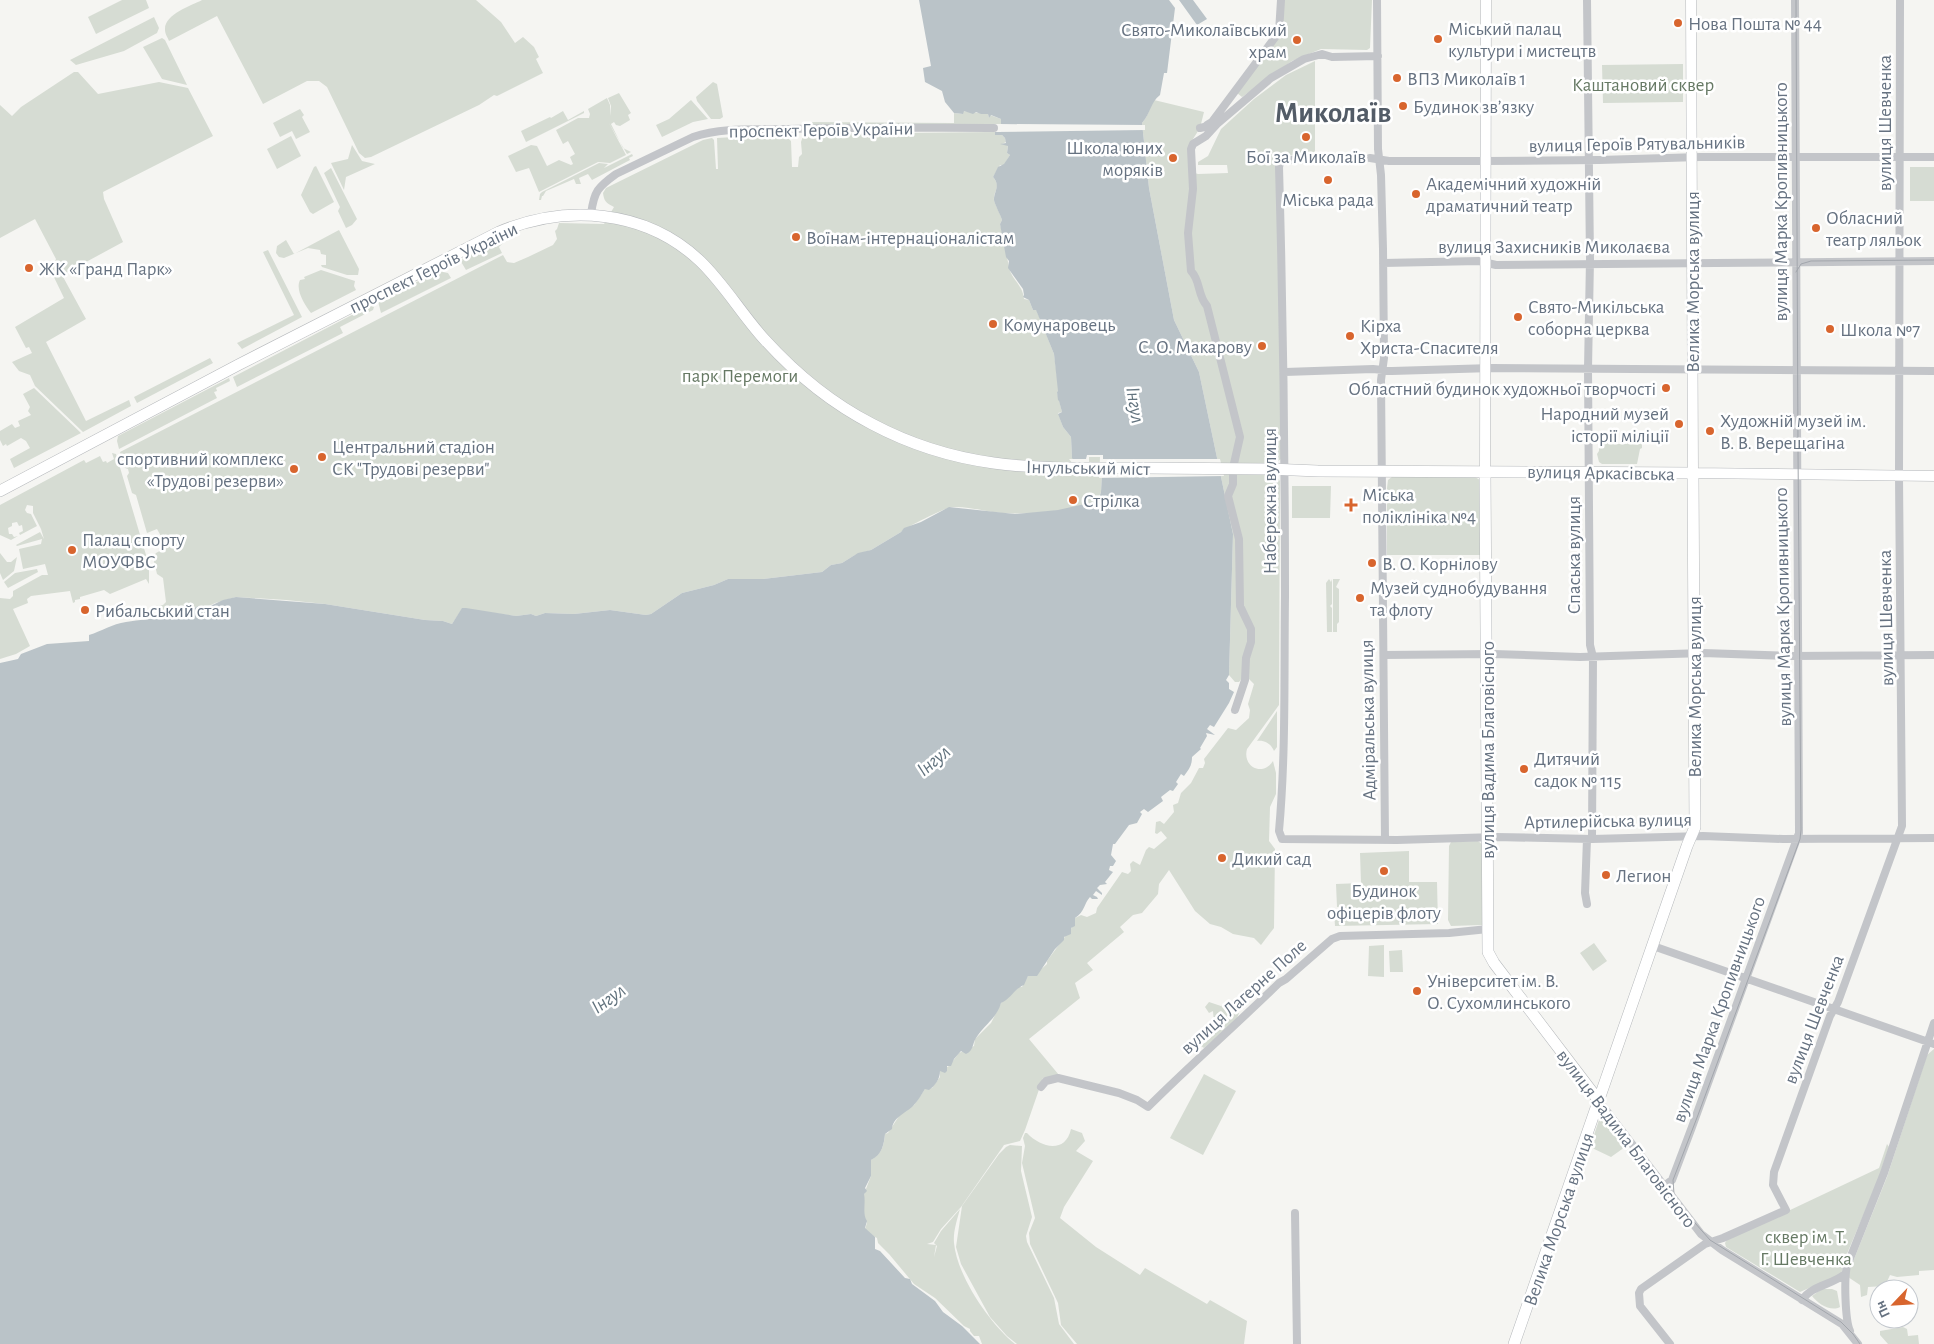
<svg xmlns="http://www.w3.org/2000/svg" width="1934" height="1344" viewBox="0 0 1934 1344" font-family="'Alegreya Sans',sans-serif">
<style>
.green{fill:#d6dcd3}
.water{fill:#bac3c8}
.pier{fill:#f5f5f2}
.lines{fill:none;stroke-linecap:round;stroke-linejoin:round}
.major-casing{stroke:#b4b7bb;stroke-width:11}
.highway-casing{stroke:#b5b8bb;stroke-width:12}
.minor{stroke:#c3c5c9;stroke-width:8}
.major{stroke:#fff;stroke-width:10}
.highway{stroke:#fff;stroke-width:11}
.tram{stroke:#a2a6ac;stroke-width:1}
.highway-bridge-casing{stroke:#b5b8bb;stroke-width:12;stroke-linecap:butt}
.highway-bridge{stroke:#fff;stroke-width:11}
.poi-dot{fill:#d8652e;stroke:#fff;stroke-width:2}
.labels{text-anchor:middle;stroke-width:5;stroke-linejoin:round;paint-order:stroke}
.poi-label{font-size:19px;fill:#667281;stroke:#fff;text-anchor:start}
.park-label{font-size:19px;fill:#667964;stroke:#fff}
.street-label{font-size:19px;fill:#667281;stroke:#fff}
.water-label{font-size:20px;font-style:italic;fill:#62737e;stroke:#fff}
.town-label{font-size:29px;font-weight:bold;fill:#535c67;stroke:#fff}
</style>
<rect width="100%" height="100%" fill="#f5f5f2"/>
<path class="green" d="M122,0H146L149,8L96,34L88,17Z
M202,0H476L501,22L515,43L523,37L534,47L539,57L536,59L543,73L497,96L494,95L479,105L371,157L365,158L359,153L327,87L319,81H307L263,104L217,16L169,41C168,38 165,34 165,30C164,14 191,6 202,0Z
M1283,0H1372L1370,48L1367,50L1321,49L1292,61L1242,97L1237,93L1283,32Z
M154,17L159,28L157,33L124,51L76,65L70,60Z
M162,38L165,40L187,85L162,79L143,47Z
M1315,61V154L1276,156L1281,373V459L1278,461L1267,459L1268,476L1277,477L1280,481L1279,705L1247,749C1242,767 1263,777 1273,761L1276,773V794L1270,807L1269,841L1275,849L1274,928L1261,945L1254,938L1233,934L1221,927L1210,924L1195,911L1169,870L1159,884L1158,894L1142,913L1133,915L1120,927L1124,932L1087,963L1093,970L1075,983L1080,998L1029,1039L1059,1075L1043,1078L1025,1130L1020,1141L1004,1145L1002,1148L961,1207L941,1229L933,1242L927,1244L936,1245L934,1257L937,1246L934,1243L941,1231L960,1209C957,1220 953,1232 954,1243C957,1276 990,1324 1015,1344H982L979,1336H974L970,1331V1329L964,1326L935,1298L914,1284L889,1254L878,1243L877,1238L873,1236L865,1229L867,1223L864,1217V1194L871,1176V1160C882,1154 884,1145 885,1134L888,1133L901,1113L914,1105L925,1089L932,1088L940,1077V1071L949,1066L959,1053L974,1046L975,1039L991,1023L1001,1003L1019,987H1022L1028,976L1038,972L1047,964V961L1075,923V918L1081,915L1087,917L1096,913L1097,908L1122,872L1128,874L1131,871L1130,864L1133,861L1140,865L1146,850L1149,847L1154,849L1167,838L1161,831L1157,834L1155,833L1156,822L1160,821L1164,824L1174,812L1173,805L1178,803L1181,793L1191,783L1199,768H1203L1205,763L1204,759L1228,728L1236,730L1249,718L1250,710L1248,704L1254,684L1248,678L1243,677L1239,682H1235L1229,675L1233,534L1199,372L1174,320L1149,188L1142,123C1149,115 1149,108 1154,100L1204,112L1200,128L1193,139L1189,150L1191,172L1198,174L1228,173L1227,165H1198V162L1208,156L1221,129L1254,99L1286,75Z
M1683,64V102L1603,103L1602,65Z
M74,72H78L98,94L159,82L188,88L213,136L103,192L104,199L123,242L62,275L86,319L46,342L86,421L129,400L131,406L83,432L35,386L30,375L19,371L12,362L32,353L29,347L26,348L15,327L64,298L51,271L56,259L35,219L0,238V105L12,116L21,107Z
M713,82L717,84L723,117L720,119H711L697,101L696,97Z
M619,93L631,113L628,115L630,120L620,126L616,125L614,122L611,124L623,148L631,152L627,154L609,123L626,155L610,163L598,162L539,192L529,168L516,172L508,156L531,145L537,146L547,166L559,160L571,165L573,164L570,157L575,154L568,141L563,144L556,130L578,118H589L590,114L588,109L607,98L610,105V116L611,106L608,98Z
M691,100L708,119L693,122L662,137L656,125L669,119Z
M300,109L304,115L302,117L310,132L296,139L292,131L280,137L273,123Z
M563,111L568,120L584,111V113L526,142L521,131L550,117L551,118Z
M963,111L988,114L989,118L990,115L1001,119V124H994V126L805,125L804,122L954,123V113L962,114Z
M995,132L996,135H1002L1005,138L1006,142L1002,144L1008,145L1007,153L1010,155L1004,165H1000L993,177C1002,187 993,191 994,200C995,205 1001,215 1002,220L1000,224C1004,238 1006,253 1009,267C1011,279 1023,285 1024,299L1029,300L1033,310L1036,309L1054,354L1059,391L1057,392L1062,412L1058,413L1063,427L1071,437L1072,458L1087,455H1103L1101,492L1097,501C1075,511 1026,515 1002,513C985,512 969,506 952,507C947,507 904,528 901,532L871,550L855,555L842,563L831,565L822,572L763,579H728L714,585L682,593L651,614L646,615L610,610L574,614L545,613L536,616L531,614L516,616L462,609L452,624L443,621L425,620L325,604L286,600L236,597L215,603L205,608L198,606L179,616L176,606L173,609L159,614L156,606L163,605L166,602L163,578L157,574L153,557L156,553L167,547L157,529L147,533L136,495L132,493L127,476L129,473L128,469L125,468L120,452L503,255L507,262L514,263L528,257L553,245L557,239L555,231L557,229L559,223L604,224L614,207C606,203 604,201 603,193L606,188L703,140L712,138L714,140L716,169H718L717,138L783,134L791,141L792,167H798L799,157L802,154L801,142L803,136L807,134Z
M291,136L301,156L277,169L267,149Z
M352,145L362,161L375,164L346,177L344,190L331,163L348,159Z
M632,154L633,156L629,158L630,160L592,180L588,174L579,178L581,184H576L574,179L546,191L543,196H542L541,200H539L540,194L542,192L599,163L608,164L604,168Z
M316,166L334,202L313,214L310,212L301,195L314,167Z
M1910,167H1934V201H1910Z
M331,168L357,219L352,225L346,228L338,211L340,207L324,173Z
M339,230L359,269L358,275H347L322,267L321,265H326V255L321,254L320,250L308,248L284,258L279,257L276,253L277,246L286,240L294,254Z
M500,240L503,243L499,247L502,253L466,270L460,260Z
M268,250L302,317L242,349L237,343L294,315L263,252Z
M445,268L443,272L448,273L451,278L381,313L378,301Z
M321,270L355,281L354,286L356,290L311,313C305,305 295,290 300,280L305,279L304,277Z
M371,305L374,307L373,310L340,327L343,333L237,387L233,377Z
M210,358L213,363L137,403L134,397Z
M229,378L230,381L216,388L217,391L214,392L217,398L119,449L117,441L118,436Z
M34,388L81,433L14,468L10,459L30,448L26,441L21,438L7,446L6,444L3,446L0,440V431L12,424L15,428L20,426L18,421L31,415L28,411L30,407L23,394Z
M1617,441V444H1627V441L1642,442V448L1640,449L1637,464H1602L1599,462L1597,454L1599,451V444L1602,442Z
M112,453L116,454L149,565V584L146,579L110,594L104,590L80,597V599L75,600V602L73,603L70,591L31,596L27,599L28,603L13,609L30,646L16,654L0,659V598L10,599L13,596V591L42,575H48L45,564L23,569L19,549L41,544L42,539L17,546L16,545L40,532L44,539L41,529L33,513V506L27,505L25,510L27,513L31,514L37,526L20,535L19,533L23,531L22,525L19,526L17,522L12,523V526L8,528L9,534H12L14,537L18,536L11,540L0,535V505L84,460L86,463L100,456L103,462L106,461L107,463L114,459Z
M1393,476L1475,477L1480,480L1481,555H1387V488L1388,480Z
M1292,486H1331L1330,518H1292Z
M0,553L7,562H11L17,557L14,571L3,580L0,573Z
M37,569L38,572L8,588L4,582L15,573Z
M1329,579L1331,582L1332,579V604L1330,606L1332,608V632H1327L1326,583Z
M1333,579H1340L1336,587L1339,589V622L1337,624V632H1333Z
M1277,711V747L1274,751C1271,744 1265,740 1257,741Z
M1478,841L1483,845L1482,925L1451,926L1448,920L1449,846L1451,842Z
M1409,851V882H1437L1438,924L1335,926L1334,911H1342V907H1337L1336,884L1361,883L1360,853Z
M1594,943L1607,961L1593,971L1580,953Z
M1384,945V977L1368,976L1369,946Z
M1402,950L1403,972H1390L1389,951Z
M1209,1002L1221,1006L1225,1004L1239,1013L1236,1021L1204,1048L1201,1046L1215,1034L1213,1011L1209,1013L1205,1007Z
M1934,1049V1270L1919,1271V1275L1897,1277L1890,1275L1885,1286L1868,1287L1867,1295L1861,1297L1860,1285L1848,1277L1850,1269L1887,1177L1927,1055Z
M1204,1074L1236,1091L1203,1155L1170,1138Z
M1599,1120L1606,1122L1625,1147L1611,1157L1590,1147Z
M1071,1129L1082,1133L1085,1141L1076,1151L1093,1161L1064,1207L1060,1218L1096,1247L1140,1275L1145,1268L1207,1304L1210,1300L1247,1321L1244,1344H1077L1061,1325L1058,1303L1030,1244L1029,1233L1035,1218L1022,1163L1025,1146L1023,1138L1025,1133H1027C1040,1147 1065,1155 1071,1129Z
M1887,1144L1889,1147L1877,1183L1846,1256L1841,1274L1800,1292L1726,1247L1725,1243L1727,1240L1879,1168Z
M1010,1145L1022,1146L1021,1171L1032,1217L1026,1236L1027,1242L1054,1298L1059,1324L1074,1344H1017L1007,1336L990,1317L961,1264L956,1247L962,1206L999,1154L1006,1147Z
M1822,1289H1832L1837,1291L1840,1307C1831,1312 1818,1304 1812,1296Z
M1903,1327L1907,1329L1908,1336L1918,1335L1919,1344H1888L1880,1335V1331Z"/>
<path class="water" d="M919,0H1169L1175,8L1167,73H1164L1160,95C1150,103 1151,113 1142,123L1149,188L1174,320L1199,372L1233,534L1229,675L1226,680L1229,683V689L1234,692L1229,703L1214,727L1210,725L1207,729L1215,735L1206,733L1207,736L1200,748L1201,749L1192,757C1192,766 1189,769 1184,776L1181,774L1176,782L1178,784L1173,791L1170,790L1161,797L1163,801L1148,812L1144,809L1140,812L1142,814L1137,823L1129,825L1115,844H1113L1111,855L1116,861L1113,866H1110L1109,870L1113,872L1105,882L1107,884L1100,885L1097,888L1102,893V895L1096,891L1093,895L1097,897L1098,899H1092L1090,897C1084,903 1085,912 1075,918V926L1071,928V934L1064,937V940L1055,949L1037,976H1028L1024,985C1014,989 1012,998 1001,1003C997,1018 984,1025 976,1038C972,1044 974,1050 966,1054L961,1051L954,1059L951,1066H947V1071L945,1073L940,1071C940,1079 935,1086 929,1090L925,1089C921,1095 918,1101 913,1106C906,1113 893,1117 892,1129L885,1134C884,1144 882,1155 871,1160V1176L865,1188L867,1191L864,1194C866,1203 862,1214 867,1221L865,1228L875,1237V1249L880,1251L905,1278L910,1279L912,1284L935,1301L943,1312L962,1326L980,1344H0V663L18,659L21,654L47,644L89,641V635C102,631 112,624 126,622C154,617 172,621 198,606L206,608L223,600L236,597L325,604L425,620L443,621L452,624L462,608H466L516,616L531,614L536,616L545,613L574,614L610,610L646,615L651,614L682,593L714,585L728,579H763L822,572L831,565L842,563L858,553L871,550L901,532L904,528L921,522L949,507L1015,514L1058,510L1094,502L1099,498L1101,492L1103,455H1087V470L1076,463L1072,458L1071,437L1063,427L1058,414L1062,412L1059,401L1058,400L1057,392L1058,391L1054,354L1036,310H1033L1029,300L1023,297L1024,295L1023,289L1008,268L1009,261L1006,257L1000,224L1002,220C1001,216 994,203 994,200C994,191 1001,186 993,177L998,167L1004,164L1010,155L1007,153L1008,146L1000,144L1006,143L1005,138L1002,135H995V132H1001V119L991,115L989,118L988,114H981L976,112L973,114L964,111L963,114L954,113L945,102L942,91L925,82L923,68L931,66Z
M1179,0H1193L1207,19L1197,25Z"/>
<path class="pier" d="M999,124L1145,125V130L994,132L999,130Z
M1087,455H1103V459H1220L1224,476L1099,478L1100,457H1089V470L1074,465L1069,459H1086Z"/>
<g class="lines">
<g class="major-casing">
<path id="major" d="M1691,0L1693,473L1934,476
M1485,471L1486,0"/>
</g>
<g class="highway-casing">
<path id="highway" d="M1268,469L1318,471L1693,473L1695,827L1687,846L1514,1344
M1485,471L1488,952L1494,963L1599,1101
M0,491L238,365L499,232C566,204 645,209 700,261C725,285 742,315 765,340C796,374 831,403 872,424C964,473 1044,468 1144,468"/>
</g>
<path class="minor" d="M1377,0L1378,149L1381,175L1383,249L1384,358L1381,380L1385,840
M1587,0L1590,259L1588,369L1590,645L1593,657L1592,839
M1217,124L1206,136L1193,144L1191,149L1193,189L1188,233L1191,271C1201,281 1197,295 1207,306L1240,437L1233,468V484L1228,496L1239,539L1240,606L1251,629V642L1246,658L1245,680L1235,710
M1207,125L1212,122L1279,32L1281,0
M1200,128L1217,124L1271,78L1304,59L1322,54L1332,57L1378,56
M1370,158L1389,161H1486L1599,160L1700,157H1934
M1314,159L1285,160L1280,163L1279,167C1283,310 1285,453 1285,596C1284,674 1286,753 1279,831L1282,839L1397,840L1496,837L1592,839L1703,836L1783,839L1934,838
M591,214C594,191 598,187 616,174L693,137C723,127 756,130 788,129C856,127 925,128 994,128
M1383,263L1479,261L1496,265C1642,264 1788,262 1934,261
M1285,372L1373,369L1392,371L1492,368L1934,371
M1384,655L1494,654L1580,657L1703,653L1791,656L1934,655
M1587,839L1585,893L1587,904
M1653,946L1934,1044
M1041,1087L1046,1081L1058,1078L1119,1093L1137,1100L1148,1107C1190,1065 1236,1025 1279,983L1286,979L1332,939L1340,936L1449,933L1488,929
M1599,1101L1701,1234L1722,1250L1842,1324L1858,1344
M1664,1186L1672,1180L1692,1127L1799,833L1795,0
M1295,1213L1297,1344
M1802,1300C1812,1285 1832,1285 1845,1274
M1850,1331C1845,1320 1844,1278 1847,1266L1884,1173L1934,1023
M1670,1344L1640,1306L1639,1293L1641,1289L1705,1244L1723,1238L1786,1210L1773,1185L1774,1172L1830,1016L1838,1002L1902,826L1899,476L1900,0"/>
<use href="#major" class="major"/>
<use href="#highway" class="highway"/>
<path class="tram" d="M1796,0L1798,451L1801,830L1800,839L1698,1115L1673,1180L1674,1194L1680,1206L1710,1240L1841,1322L1853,1334L1860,1344
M1796,272L1801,264L1811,261L1934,260"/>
<g class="highway-bridge-casing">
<path id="highway-bridge" d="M1144,468L1268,469"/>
</g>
<use href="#highway-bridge" class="highway-bridge"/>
</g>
<g class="poi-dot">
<circle cx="1678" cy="23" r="5"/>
<circle cx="1438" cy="39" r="5"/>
<circle cx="1297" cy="40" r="5"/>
<circle cx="1397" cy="78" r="5"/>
<circle cx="1403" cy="106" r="5"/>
<circle cx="1306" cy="137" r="5"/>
<circle cx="1173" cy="158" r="5"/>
<circle cx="1328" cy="180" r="5"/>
<circle cx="1416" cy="194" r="5"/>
<circle cx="1816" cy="228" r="5"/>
<circle cx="796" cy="237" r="5"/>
<circle cx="29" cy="268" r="5"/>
<circle cx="1518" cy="317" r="5"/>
<circle cx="993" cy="324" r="5"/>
<circle cx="1830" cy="329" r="5"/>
<circle cx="1350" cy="336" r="5"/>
<circle cx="1262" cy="346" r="5"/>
<circle cx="1666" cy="388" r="5"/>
<circle cx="1679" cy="424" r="5"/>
<circle cx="1710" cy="431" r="5"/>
<circle cx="322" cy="457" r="5"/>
<circle cx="294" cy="469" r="5"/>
<circle cx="1073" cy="500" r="5"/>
<path d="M1348.5 497.5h5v5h5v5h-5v5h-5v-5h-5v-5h5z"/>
<circle cx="72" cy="550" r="5"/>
<circle cx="1372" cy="563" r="5"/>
<circle cx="1360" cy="598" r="5"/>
<circle cx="85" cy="610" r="5"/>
<circle cx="1524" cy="769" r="5"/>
<circle cx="1222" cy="858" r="5"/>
<circle cx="1384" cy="871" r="5"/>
<circle cx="1606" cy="875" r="5"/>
<circle cx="1417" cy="991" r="5"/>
</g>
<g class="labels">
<g class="poi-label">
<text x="1688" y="30">Нова Пошта № 44</text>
<text x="1448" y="35">Міський палац<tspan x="1448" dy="22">культури і мистецтв</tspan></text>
<text x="1287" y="36" text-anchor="end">Свято-Миколаївський<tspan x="1287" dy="22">храм</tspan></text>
<text x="1407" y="85">ВПЗ Миколаїв 1</text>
<text x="1413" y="113">Будинок зв’язку</text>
<text x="1163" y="154" text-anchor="end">Школа юних<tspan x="1163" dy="22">моряків</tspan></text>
<text x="1306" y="163" text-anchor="middle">Бої за Миколаїв</text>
<text x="1426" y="190">Академічний художній<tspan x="1426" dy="22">драматичний театр</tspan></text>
<text x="1328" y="206" text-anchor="middle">Міська рада</text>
<text x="1826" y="224">Обласний<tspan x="1826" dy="22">театр ляльок</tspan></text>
<text x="806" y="244">Воїнам-інтернаціоналістам</text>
<text x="39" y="275">ЖК «Гранд Парк»</text>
<text x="1528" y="313">Свято-Микільська<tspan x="1528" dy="22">соборна церква</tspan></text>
<text x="1003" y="331">Комунаровець</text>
<text x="1360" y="332">Кірха<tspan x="1360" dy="22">Христа-Спасителя</tspan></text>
<text x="1840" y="336">Школа №7</text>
<text x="1252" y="353" text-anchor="end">С. О. Макарову</text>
<text x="1656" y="395" text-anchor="end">Областний будинок художньої творчості</text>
<text x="1669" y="420" text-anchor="end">Народний музей<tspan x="1669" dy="22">історії міліції</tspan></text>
<text x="1720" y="427">Художній музей ім.<tspan x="1720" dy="22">В. В. Верещагіна</tspan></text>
<text x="332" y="453">Центральний стадіон<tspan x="332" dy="22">СК "Трудові резерви"</tspan></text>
<text x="284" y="465" text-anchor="end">спортивний комплекс<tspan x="284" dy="22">«Трудові резерви»</tspan></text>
<text x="1362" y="501">Міська<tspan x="1362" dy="22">поліклініка №4</tspan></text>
<text x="1083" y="507">Стрілка</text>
<text x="82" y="546">Палац спорту<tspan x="82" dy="22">МОУФВС</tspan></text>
<text x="1382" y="570">В. О. Корнілову</text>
<text x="1370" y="594">Музей суднобудування<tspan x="1370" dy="22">та флоту</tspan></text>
<text x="95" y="617">Рибальський стан</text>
<text x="1534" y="765">Дитячий<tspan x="1534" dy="22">садок № 115</tspan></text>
<text x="1232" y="865">Дикий сад</text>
<text x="1616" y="882">Легион</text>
<text x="1384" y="897" text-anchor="middle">Будинок<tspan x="1384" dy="22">офіцерів флоту</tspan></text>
<text x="1427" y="987">Університет ім. В.<tspan x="1427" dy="22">О. Сухомлинського</tspan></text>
</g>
<g class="park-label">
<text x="1643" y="91">Каштановий сквер</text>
<text x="740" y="382">парк Перемоги</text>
<text x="1806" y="1243">сквер ім. Т.<tspan x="1806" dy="22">Г. Шевченка</tspan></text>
</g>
<g class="street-label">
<text transform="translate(1884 123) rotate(-90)" y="7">вулиця Шевченка</text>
<text transform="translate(821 129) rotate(-1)" y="7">проспект Героїв України</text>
<text transform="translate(1637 143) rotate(-1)" y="7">вулиця Героїв Рятувальників</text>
<text transform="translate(1780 202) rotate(-90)" y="7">вулиця Марка Кропивницького</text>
<text x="1554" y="253">вулиця Захисників Миколаєва</text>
<text transform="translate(433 267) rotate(-26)" y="7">проспект Героїв України</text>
<text transform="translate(1692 282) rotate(-90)" y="7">Велика Морська вулиця</text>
<text transform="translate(1088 467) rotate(1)" y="7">Інгульський міст</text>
<text transform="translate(1601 472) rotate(1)" y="7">вулиця Аркасівська</text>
<text transform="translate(1269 501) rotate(-90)" y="7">Набережна вулиця</text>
<text transform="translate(1573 555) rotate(-90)" y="7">Спаська вулиця</text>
<text transform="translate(1782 607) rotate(-91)" y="7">вулиця Марка Кропивницького</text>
<text transform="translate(1885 618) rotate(-91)" y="7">вулиця Шевченка</text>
<text transform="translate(1694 687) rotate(-90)" y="7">Велика Морська вулиця</text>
<text transform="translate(1367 720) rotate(-91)" y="7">Адміральська вулиця</text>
<text transform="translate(1487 750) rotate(-90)" y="7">вулиця Вадима Благовісного</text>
<text transform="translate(1608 820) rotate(-1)" y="7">Артилерійська вулиця</text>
<text transform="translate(1243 996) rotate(-42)" y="7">вулиця Лагерне Поле</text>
<text transform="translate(1718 1009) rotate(-70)" y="7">вулиця Марка Кропивницького</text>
<text transform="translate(1813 1019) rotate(-69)" y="7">вулиця Шевченка</text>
<text transform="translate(1627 1138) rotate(53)" y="7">вулиця Вадима Благовісного</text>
<text transform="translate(1558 1219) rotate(-71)" y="7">Велика Морська вулиця</text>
</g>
<g class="water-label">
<text transform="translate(1136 405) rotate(81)" y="7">Інгул</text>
<text transform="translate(933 760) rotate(-40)" y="7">Інгул</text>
<text transform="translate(608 998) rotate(-35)" y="7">Інгул</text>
</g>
<g class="town-label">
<text x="1333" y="122">Миколаїв</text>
</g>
</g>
<g transform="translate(1894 1304) rotate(245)"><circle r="24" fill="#ffffff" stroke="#c2c7cd"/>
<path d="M0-4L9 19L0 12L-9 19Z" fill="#d8652e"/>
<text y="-8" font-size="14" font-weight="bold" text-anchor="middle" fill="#667281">Пн</text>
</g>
</svg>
